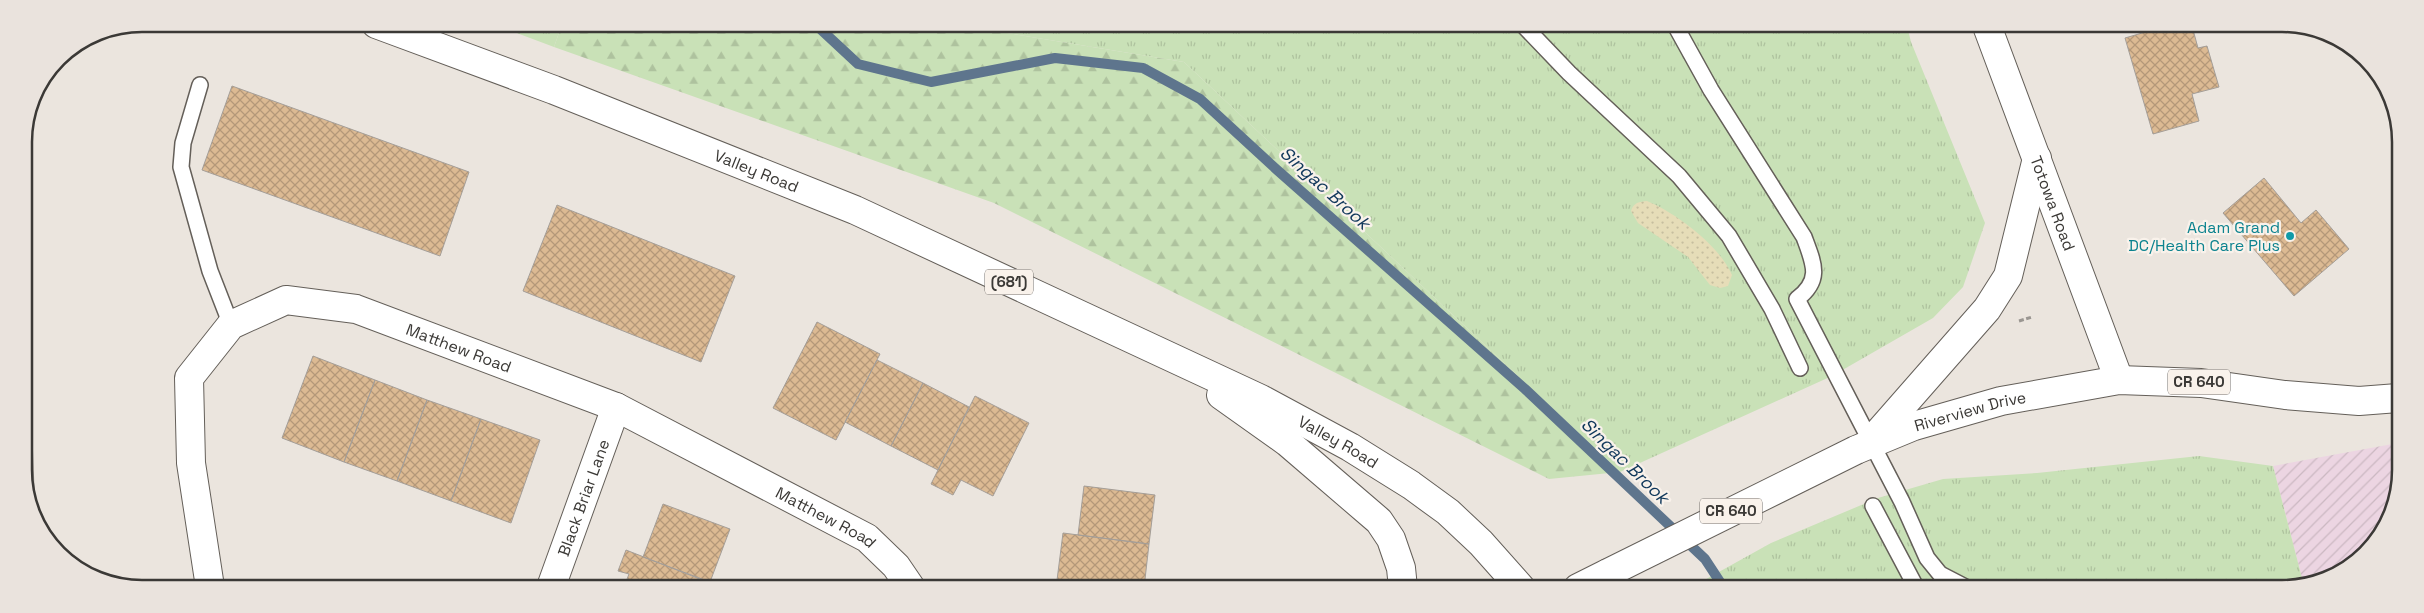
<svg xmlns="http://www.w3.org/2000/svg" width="2424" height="613" viewBox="0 0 2424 613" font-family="'Space Grotesk',sans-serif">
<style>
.industrial{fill:url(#industrial-furrows)}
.grass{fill:url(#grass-tufts)}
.forest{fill:url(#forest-firs)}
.sand{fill:url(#sand-dots)}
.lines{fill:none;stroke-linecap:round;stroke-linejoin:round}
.stream{stroke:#5e758d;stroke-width:10}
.building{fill:url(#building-cross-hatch);stroke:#a49e98}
.service-casing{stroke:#645f59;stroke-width:18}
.minor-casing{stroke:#645f59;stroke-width:30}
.secondary-casing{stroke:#645f59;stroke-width:30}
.primary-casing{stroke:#645f59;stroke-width:30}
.path{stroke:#9a9691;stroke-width:3;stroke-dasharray:5 2.5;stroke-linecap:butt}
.service{stroke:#fff;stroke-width:15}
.minor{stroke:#fff;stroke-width:28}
.secondary{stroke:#fff;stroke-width:28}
.primary{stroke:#fff;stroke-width:28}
.primary-bridge-casing{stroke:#645f59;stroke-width:30;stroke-linecap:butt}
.primary-bridge{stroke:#fff;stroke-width:28}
.culture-dot{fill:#0f9aa8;stroke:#f9f2eb;stroke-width:2}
.labels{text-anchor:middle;stroke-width:4.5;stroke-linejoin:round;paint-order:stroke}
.shield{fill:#f9f2eb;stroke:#74706c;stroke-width:1}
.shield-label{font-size:15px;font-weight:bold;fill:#3b3936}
.street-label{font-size:16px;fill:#3b3936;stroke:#f9f2eb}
.culture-label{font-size:16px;fill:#0d838f;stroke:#f9f2eb;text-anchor:end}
.water-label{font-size:18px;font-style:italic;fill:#0f375a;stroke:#f9f2eb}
.rim{fill:none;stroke:#3b3936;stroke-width:2.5}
</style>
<defs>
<pattern id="industrial-furrows" width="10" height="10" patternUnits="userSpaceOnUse" patternTransform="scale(1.25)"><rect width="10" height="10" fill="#ecd5e2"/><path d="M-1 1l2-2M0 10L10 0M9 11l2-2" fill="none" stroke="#cbb8c2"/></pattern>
<pattern id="grass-tufts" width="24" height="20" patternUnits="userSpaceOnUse" patternTransform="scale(1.25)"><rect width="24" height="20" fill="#c9e1b7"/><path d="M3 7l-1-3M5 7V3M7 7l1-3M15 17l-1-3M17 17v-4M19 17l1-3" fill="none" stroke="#aec29e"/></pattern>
<pattern id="forest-firs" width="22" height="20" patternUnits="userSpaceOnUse" patternTransform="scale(1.25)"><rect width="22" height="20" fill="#c9e1b7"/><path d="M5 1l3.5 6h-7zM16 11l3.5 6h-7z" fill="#aec29e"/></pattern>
<pattern id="sand-dots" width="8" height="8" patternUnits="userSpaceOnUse" patternTransform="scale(1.25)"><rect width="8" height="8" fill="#e6ddb8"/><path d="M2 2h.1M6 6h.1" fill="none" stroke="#c6be9f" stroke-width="1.8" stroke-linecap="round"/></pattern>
<pattern id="building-cross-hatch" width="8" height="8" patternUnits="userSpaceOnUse" patternTransform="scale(1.25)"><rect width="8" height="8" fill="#dcba93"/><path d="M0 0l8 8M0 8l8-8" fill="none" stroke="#b49879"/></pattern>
</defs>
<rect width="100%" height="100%" fill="#ebe5de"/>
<path class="industrial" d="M2398,443V494L2384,530L2360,560L2327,580L2304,586L2273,466Z"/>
<path class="grass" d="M493,24H562L554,47Z
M958,25L1907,26L1911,42L1985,223L1963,287L1933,318L1832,376L1620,472L1184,62Z
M2199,456L2273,466L2304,586L2289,589L1690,588L1771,543L1878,498L1943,479L2037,473Z"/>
<path class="forest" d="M562,24L958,25L1184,62L1620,472L1549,479L994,203L554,47Z"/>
<path class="sand" d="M1647,201C1676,213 1719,245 1732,275L1728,286L1720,288L1710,285L1688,257L1638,223L1631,211C1634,202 1639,202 1647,201Z"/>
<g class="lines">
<path class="stream" d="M815,24L858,64L931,82L1055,58L1143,68L1200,99L1276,169L1525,389L1705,559L1724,588"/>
</g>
<path class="building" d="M2166,26H2192L2198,48L2207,46L2219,87L2192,94L2199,121L2153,134L2125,38Z
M2290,26H2305L2308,27L2292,32Z
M232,86L469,172L440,256L202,170Z
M2264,178L2301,223L2316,210L2349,249L2294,296L2223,213Z
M557,205L735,276L701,362L523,291Z
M817,322L880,354L836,440L773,408Z
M30,337L31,391H25V338Z
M313,356L375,380L344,462L282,438Z
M877,360L923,383L891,446L845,422Z
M375,380L427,400L397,481L344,462Z
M923,383L969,407L938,470L891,446Z
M25,391H31L32,438L26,439Z
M975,396L1029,423L993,496L961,480L953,495L931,484Z
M427,400L481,419L451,501L397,481Z
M481,419L540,440L511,523L451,501Z
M32,438L34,488H26V439Z
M1084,486L1155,495L1149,544L1078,535Z
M26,488H34L35,510L26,494Z
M663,504L730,529L710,582L643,557Z
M1063,533L1149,544L1144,588H1056Z
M626,550L705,581L703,587H624L629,574L618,571Z
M408,582L409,587H391Z"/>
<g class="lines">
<g class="service-casing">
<path id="service" d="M1523,25L1569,73L1679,176L1729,236L1772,309L1800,368
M1675,25L1711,90L1804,237C1814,264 1822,280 1797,299L1902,502L1927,558L1940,574L1969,589
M200,85L183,143L181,167L210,271L231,325
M1873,506L1917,589"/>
</g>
<g class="minor-casing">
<g id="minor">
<path id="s1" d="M210,587L191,463L189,378L231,325L286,300L356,309L616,407L867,538L896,566L911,588"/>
<path id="s2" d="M551,587L616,407"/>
</g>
</g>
<g class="secondary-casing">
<g id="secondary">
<path id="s3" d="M1987,26L2119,380"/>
</g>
</g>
<g class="primary-casing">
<g id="primary">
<path id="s4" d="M376,24L554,90L855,210L1261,399L1350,447L1411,485L1448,512L1481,543L1521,588"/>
<path d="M1221,395L1287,442L1379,521L1391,539L1401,568L1403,588"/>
<path d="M1873,439L1987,309L2008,276L2037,158"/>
<path id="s5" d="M1856,450L1914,426L2001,401L2119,380L2201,383L2285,395L2359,401L2398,398"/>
<path d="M1578,588L1608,573"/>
</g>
</g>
<path class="path" d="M2019,321L2032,317
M1439,588L1453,582"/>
<use href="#service" class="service"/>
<use href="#minor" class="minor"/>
<use href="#secondary" class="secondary"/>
<use href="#primary" class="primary"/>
<g class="primary-bridge-casing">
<path id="primary-bridge" d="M1608,573L1856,450"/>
</g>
<use href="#primary-bridge" class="primary-bridge"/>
</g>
<circle class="culture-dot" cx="2290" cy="236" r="5"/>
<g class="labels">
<g class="shield">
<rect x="985" y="269.5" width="48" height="25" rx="4"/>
<rect x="2168" y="369.5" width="62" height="25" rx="4"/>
<rect x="1700" y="498.5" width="62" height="25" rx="4"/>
</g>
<g class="shield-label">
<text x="1009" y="287">(681)</text>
<text x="2199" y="387">CR 640</text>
<text x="1731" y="516">CR 640</text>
</g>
<g class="street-label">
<text dy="6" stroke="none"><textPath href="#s4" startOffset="408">Valley Road</textPath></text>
<text dy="6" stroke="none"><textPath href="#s3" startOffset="189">Totowa Road</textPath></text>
<text dy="6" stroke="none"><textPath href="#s1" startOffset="519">Matthew Road</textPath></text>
<text dy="6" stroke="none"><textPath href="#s5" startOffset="121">Riverview Drive</textPath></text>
<text dy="6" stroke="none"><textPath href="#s4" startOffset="1050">Valley Road</textPath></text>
<text dy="6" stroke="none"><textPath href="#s2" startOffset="95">Black Briar Lane</textPath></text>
<text dy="6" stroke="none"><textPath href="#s1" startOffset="924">Matthew Road</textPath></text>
</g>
<g class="culture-label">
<text x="2280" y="233">Adam Grand<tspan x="2280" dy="18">DC/Health Care Plus</tspan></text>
</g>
<g class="water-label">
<text transform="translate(1325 188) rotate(42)" y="6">Singac Brook</text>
<text transform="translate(1625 461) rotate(44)" y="6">Singac Brook</text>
</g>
</g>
<path d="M0 0H2424V613H0ZM142 32H2282A110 110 0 0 1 2392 142V470A110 110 0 0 1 2282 580H142A110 110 0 0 1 32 470V142A110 110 0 0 1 142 32Z" fill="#eae3dd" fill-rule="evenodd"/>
<path class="rim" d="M142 32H2282A110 110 0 0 1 2392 142V470A110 110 0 0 1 2282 580H142A110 110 0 0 1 32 470V142A110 110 0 0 1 142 32Z"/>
</svg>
